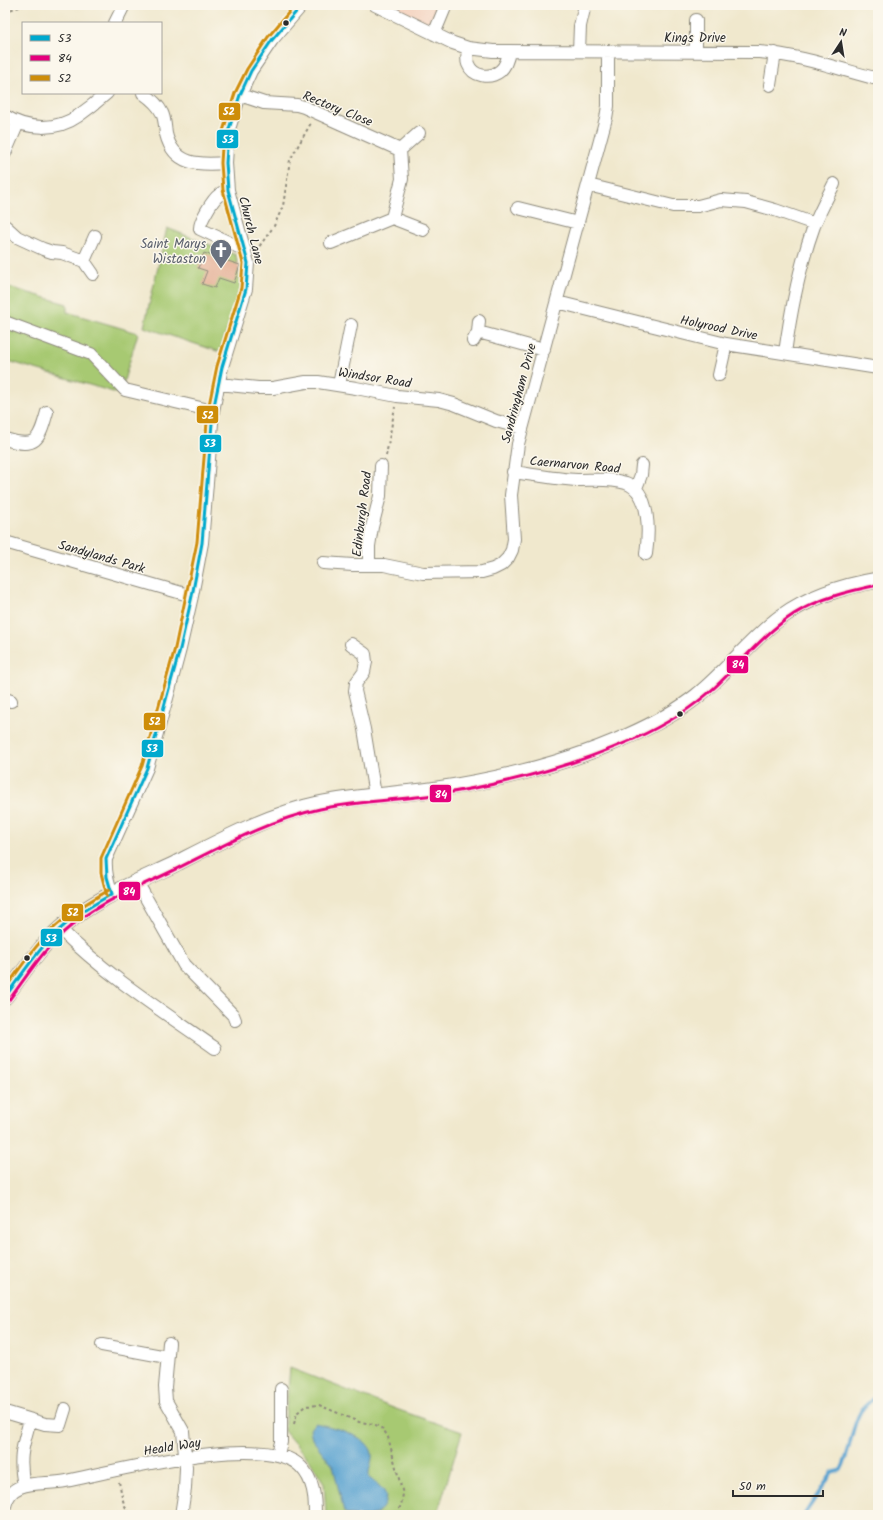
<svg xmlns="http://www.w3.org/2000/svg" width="883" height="1520" viewBox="0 0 883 1520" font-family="Kalam,sans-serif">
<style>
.built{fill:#f4d3c0}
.green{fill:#a7c972;stroke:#697a4e}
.water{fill:#59a2d0;stroke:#42667e}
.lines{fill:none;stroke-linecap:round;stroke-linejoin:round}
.stream{stroke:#59a2d0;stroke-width:3.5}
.building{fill:#e4ac91}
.minor-casing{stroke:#8e8a7c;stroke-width:14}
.major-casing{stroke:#8e8a7c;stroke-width:17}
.path{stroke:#8e8a7c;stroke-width:2;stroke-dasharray:3 3;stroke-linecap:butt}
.minor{stroke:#fff;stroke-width:12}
.major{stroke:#fff;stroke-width:15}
.bus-1-casing{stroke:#fbf7ec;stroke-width:6}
.bus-2-casing{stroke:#fbf7ec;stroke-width:6}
.bus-3-casing{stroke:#fbf7ec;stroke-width:6}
.bus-1{stroke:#00a9ce;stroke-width:3}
.bus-2{stroke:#e5007d;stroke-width:3}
.bus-3{stroke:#ce8d09;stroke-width:3}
.bus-dot{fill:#2b2b2b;stroke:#fbf7ec;stroke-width:1.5}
.labels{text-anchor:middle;stroke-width:3;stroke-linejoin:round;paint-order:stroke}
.street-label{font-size:13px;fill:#2b2b2b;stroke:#fbf7ec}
.worship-label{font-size:13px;fill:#5b616d;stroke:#fbf7ec;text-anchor:end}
.line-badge{stroke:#fbf7ec;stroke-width:1.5}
.badge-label{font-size:11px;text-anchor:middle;font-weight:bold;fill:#fff}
</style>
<rect width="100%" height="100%" fill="#fbf7ec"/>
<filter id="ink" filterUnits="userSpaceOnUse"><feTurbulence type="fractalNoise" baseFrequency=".025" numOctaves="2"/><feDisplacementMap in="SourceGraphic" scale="8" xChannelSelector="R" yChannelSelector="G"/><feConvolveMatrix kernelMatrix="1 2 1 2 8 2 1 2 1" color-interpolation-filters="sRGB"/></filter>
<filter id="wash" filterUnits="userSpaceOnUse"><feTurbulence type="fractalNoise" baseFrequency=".012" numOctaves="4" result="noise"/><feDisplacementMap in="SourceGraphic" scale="16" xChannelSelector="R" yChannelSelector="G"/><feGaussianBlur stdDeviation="0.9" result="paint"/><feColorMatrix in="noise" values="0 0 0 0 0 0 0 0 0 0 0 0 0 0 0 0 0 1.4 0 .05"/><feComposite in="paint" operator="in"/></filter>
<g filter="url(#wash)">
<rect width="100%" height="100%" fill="#f0e8cd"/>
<path class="built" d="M375,5H446L434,34Z"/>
<path class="green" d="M167,228L236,255L241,289L220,352L144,327Z
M5,286L67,304V312L138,333L120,394L5,360Z
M290,1368L396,1409L462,1432L437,1515H326L324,1483L310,1461L284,1431Z"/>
<path class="water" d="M315,1423C331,1427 367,1434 372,1453C373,1462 368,1469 369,1478C375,1482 382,1487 385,1493C388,1501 382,1511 375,1514C369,1517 349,1516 344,1512L333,1466L312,1439L310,1429Z"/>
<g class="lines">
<path class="stream" d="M804,1515L832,1473L841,1470C851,1452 850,1429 861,1411C865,1405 873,1399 878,1394"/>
</g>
<g id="blocks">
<path class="building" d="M204,253L240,265L234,283L219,278L215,288L202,284L207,271L198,268Z"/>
</g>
</g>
<g filter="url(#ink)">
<use href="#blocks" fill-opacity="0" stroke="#8e8a7c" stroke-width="1"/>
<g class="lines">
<g class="minor-casing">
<path id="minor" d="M375,5L453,43L468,48L493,51L759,52C799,55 839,69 878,79
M115,23L124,5
M434,34L446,5
M468,48C468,53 466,59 468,64C473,77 490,79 500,71C506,66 508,58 509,51
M579,51L580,26L585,5
M696,51V20
M770,85L775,53
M143,93C150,98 158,104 162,113C165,119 165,127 166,134C174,166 199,165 226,163
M240,95L264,103L297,105L304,107L400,150L402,179L392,218L423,230
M5,116C27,130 57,131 78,116C88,109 98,101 107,93
M400,150L419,133
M5,153L18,123
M588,185L673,206H698L721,200L746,202L775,210L815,224
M228,190C225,191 221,193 219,195C213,199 199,222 200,229L245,250
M518,208L578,223
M5,226L17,237L43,249L52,252L62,253L84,261L93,274
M331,243L392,218
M84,261L95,236
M557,302L726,344L878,368
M5,322L91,354L125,390L213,411
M478,332L544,350
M473,341L478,332L479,321
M785,353C791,310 799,267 814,226C820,211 827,198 834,184
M719,375L726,344
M219,384L258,388H273L306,382H318L356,388L397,396L439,400L454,404L496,421L522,428
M339,385L351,325
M5,439C37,449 39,440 47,412
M513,472C535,475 556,479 577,480C593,480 610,478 626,483C651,492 649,533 646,554
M636,488L641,475L642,465
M5,542L192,596
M323,563L353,565H384L423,573L482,572L493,569L501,565L508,558L512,550L514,539L511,495L518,444L606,118L608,106V51
M369,565V546L372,527L380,496L381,466
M351,644L365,654L366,662L364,672L356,683L355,691L364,729L375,795
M5,699L11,701
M137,882L184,965L233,1015L235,1020
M112,894C108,882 105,872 106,859L147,768L167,698L180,649L192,596L202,543L213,411L222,367L246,289L248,263L228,190L226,163L228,132L240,95L251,71L272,40L302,5
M60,929C106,975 161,1010 215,1048
M169,1343L165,1387L166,1401L183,1431L186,1468L185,1489L181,1515
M102,1345L167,1357
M5,1412L45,1424L60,1425L65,1409
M278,1454L281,1442V1389
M24,1485C18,1457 23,1446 30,1420
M5,1506C11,1477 43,1486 66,1481C112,1472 267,1430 301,1467C314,1480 315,1498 315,1515"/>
</g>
<g class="major-casing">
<path id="major" d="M5,997C23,973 40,946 62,927C94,899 137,882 175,864C218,842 270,814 318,804C355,796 393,795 431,790C499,780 566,764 628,736C653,725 677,712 697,696C727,672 750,640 781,617C810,596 843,586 878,580"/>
</g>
<path class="path" d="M5,11L27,5
M256,251L274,226L283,206L290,160L311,123
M386,456L395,407
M294,1424L297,1413L305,1406L319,1405L359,1422L374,1424L383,1429L388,1437L403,1494L401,1506L394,1515
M119,1482C122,1494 122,1507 132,1515"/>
<use href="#minor" class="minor"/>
<use href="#major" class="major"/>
<g class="bus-1-casing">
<path id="bus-1" d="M112,894L107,877L106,859L147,768L180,649L192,596L202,543L213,411L222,367L246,289L248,263L228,190L226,163L228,132L240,95L251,71L272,40L302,5
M5,997C24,972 41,944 66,924C80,912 96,903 112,894"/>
</g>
<g class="bus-2-casing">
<path id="bus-2" d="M9,1000C27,976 43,950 65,931C98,902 140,887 178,868C224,845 269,820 320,809C357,801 396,800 434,795C502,785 570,767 634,739C663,726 690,710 714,688C740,664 763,634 794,614C820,598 849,591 878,585"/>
</g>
<g class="bus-3-casing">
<path id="bus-3" d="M107,896L101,873V858L142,766L175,648L197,542L208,410L217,366L241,288L243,263L223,190L221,163L223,131L235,93L247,69L268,37L295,5
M5,989C23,964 39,939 63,920C77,908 94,899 109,890"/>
</g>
<use href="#bus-1" class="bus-1"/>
<use href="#bus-2" class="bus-2"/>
<use href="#bus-3" class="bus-3"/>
</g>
</g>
<defs>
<g id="church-pin" transform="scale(1.15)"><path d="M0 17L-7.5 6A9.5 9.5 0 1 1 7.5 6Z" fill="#6b7280" stroke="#fbf7ec"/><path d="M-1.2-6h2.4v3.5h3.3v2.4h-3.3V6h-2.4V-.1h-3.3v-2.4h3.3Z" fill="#fff"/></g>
</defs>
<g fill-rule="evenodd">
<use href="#church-pin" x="221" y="250"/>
</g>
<g class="bus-dot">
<circle cx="286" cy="23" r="3.5"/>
<circle cx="680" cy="714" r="3.5"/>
<circle cx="27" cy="958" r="3.5"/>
</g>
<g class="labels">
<g class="street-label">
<text x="695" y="42">Kings Drive</text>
<text transform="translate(338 108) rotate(22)" y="5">Rectory Close</text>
<text transform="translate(252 230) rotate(76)" y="5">Church Lane</text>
<text transform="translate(719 327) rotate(12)" y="5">Holyrood Drive</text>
<text transform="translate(375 377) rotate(9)" y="5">Windsor Road</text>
<text transform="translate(518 393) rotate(-75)" y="5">Sandringham Drive</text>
<text transform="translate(575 464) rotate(5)" y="5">Caernarvon Road</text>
<text transform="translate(361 514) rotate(-83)" y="5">Edinburgh Road</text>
<text transform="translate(102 556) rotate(16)" y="5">Sandylands Park</text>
<text transform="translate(172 1446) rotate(-9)" y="5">Heald Way</text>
</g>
<g class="worship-label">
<text x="206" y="248">Saint Marys<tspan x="206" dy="15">Wistaston</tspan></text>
</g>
</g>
<g class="line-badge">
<rect x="218" y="102" width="23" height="19" rx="4" fill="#ce8d09"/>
<rect x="216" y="129" width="23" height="20" rx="4" fill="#00a9ce"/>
<rect x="196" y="405" width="23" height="19" rx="4" fill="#ce8d09"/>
<rect x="199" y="434" width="23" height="19" rx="4" fill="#00a9ce"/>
<rect x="726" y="655" width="23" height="19" rx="4" fill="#e5007d"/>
<rect x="143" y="712" width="23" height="19" rx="4" fill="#ce8d09"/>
<rect x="141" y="739" width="23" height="19" rx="4" fill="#00a9ce"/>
<rect x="429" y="784" width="23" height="19" rx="4" fill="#e5007d"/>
<rect x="118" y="881" width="23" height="20" rx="4" fill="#e5007d"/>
<rect x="61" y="903" width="23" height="19" rx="4" fill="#ce8d09"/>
<rect x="40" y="928" width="23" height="19" rx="4" fill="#00a9ce"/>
</g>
<g class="badge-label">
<text x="229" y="115">52</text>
<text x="228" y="143">53</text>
<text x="208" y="419">52</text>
<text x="210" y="447">53</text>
<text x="738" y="668">84</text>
<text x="155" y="725">52</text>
<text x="152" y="752">53</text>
<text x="441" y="798">84</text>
<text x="129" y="895">84</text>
<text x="73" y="916">52</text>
<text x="51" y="942">53</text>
</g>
<rect width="883" height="1520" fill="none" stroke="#fbf7ec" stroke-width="20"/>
<rect x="22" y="22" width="140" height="72" fill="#fbf7ec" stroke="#a8a59f"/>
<rect x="30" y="35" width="20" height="6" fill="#00a9ce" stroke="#a8a59f"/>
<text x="58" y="42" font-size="12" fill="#2b2b2b">53</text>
<rect x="30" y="55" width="20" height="6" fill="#e5007d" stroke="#a8a59f"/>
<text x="58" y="62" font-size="12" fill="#2b2b2b">84</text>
<rect x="30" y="75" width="20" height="6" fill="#ce8d09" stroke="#a8a59f"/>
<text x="58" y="82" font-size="12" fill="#2b2b2b">52</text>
<g transform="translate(841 42) rotate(12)" stroke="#fbf7ec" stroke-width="3" paint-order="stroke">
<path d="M0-3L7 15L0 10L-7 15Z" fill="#2b2b2b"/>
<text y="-6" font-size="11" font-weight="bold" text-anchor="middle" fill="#2b2b2b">N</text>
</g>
<path d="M733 1490v6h90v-6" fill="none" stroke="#2b2b2b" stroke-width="2"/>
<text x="739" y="1490" font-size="12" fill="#2b2b2b" stroke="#fbf7ec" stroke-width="3" paint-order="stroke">50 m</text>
</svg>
